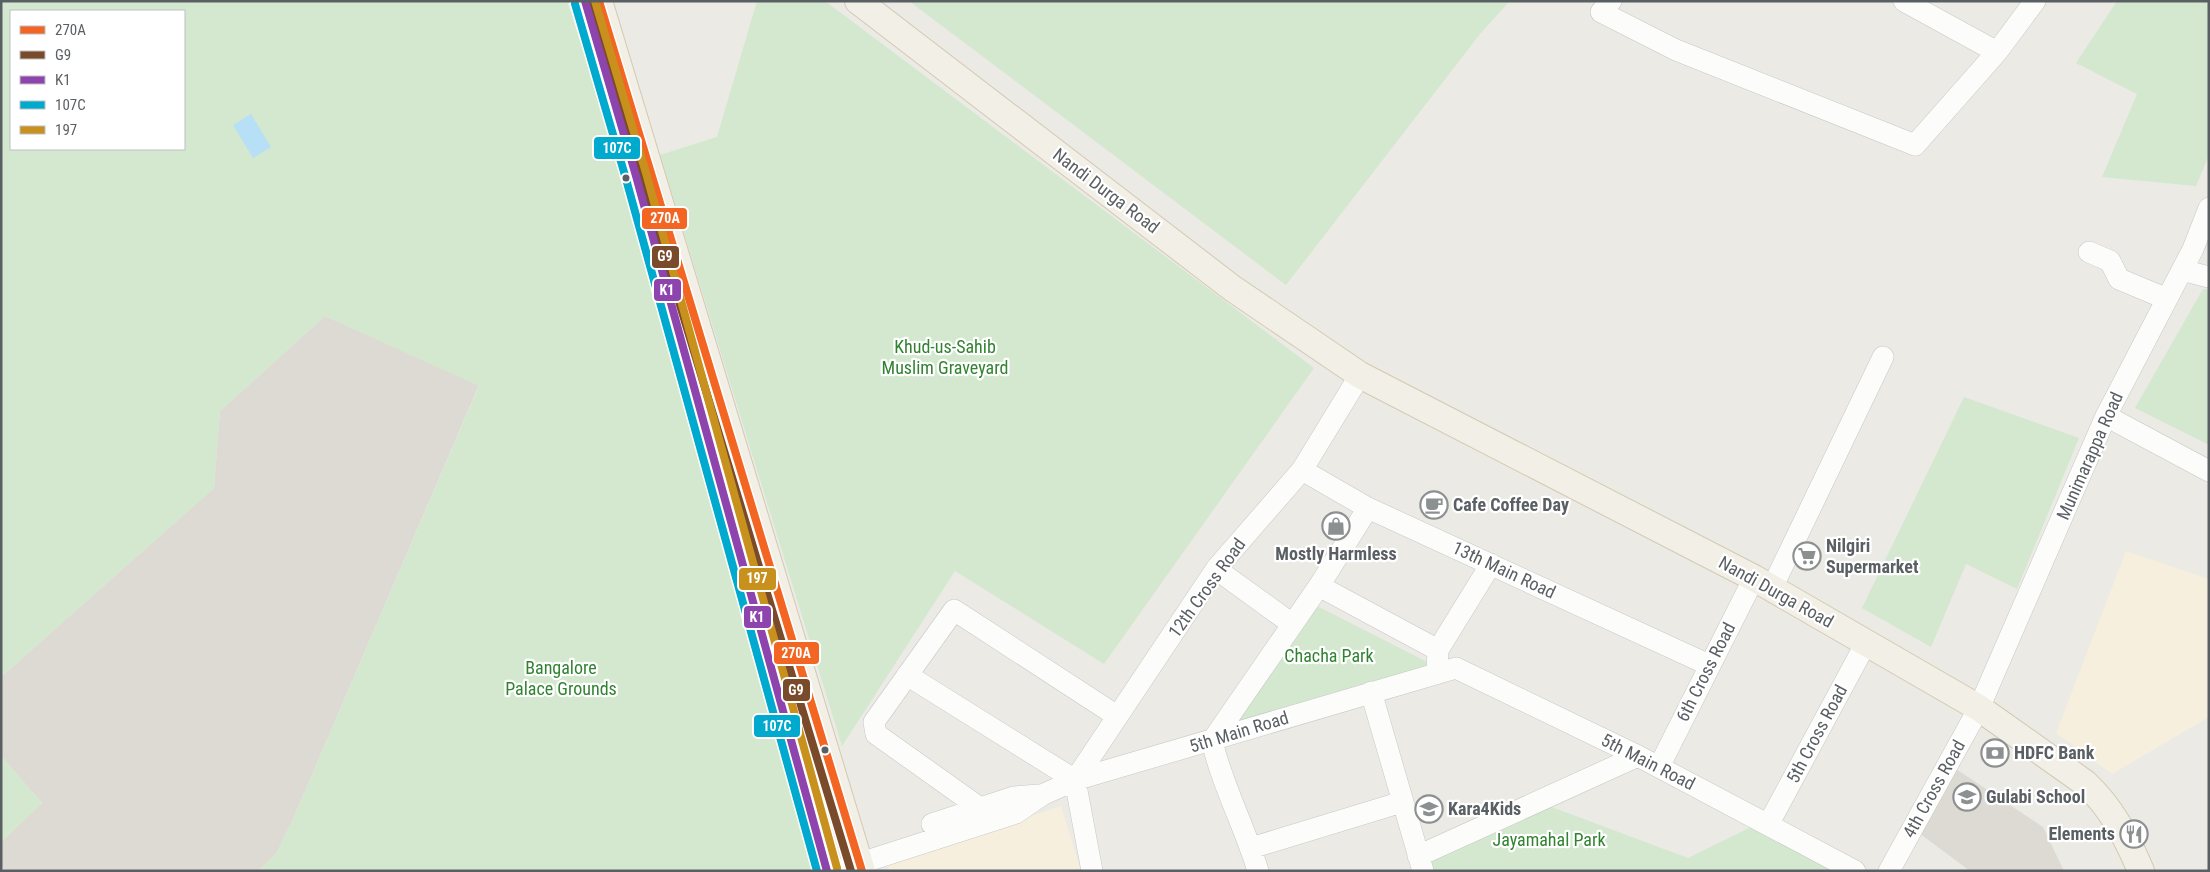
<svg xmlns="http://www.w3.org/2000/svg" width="2210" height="872" viewBox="0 0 2210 872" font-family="'Roboto Condensed',sans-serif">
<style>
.commercial{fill:#f6efdd}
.education{fill:#dddad4}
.green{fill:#d3e8cf;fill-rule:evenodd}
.water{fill:#b7e0f7}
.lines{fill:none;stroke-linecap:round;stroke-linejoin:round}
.minor-casing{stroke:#c7c7c5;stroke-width:22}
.major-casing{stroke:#d4c9b2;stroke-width:28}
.minor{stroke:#fcfcfb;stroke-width:21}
.major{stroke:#f2efe7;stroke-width:26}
.bus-1-casing{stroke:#fff;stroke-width:11}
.bus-2-casing{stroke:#fff;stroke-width:11}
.bus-3-casing{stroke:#fff;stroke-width:11}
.bus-4-casing{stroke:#fff;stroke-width:11}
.bus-5-casing{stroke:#fff;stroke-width:11}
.bus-1{stroke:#f26522;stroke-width:8}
.bus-2{stroke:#7a4b2a;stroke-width:8}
.bus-3{stroke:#8e44ad;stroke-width:8}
.bus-4{stroke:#00a9ce;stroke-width:8}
.bus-5{stroke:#c8911e;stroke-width:8}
.bus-dot{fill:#5a5f63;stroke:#fff;stroke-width:2}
.labels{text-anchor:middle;stroke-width:4.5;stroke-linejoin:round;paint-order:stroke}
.street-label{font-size:18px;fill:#5a5f63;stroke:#fff}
.park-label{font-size:18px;fill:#328331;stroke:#fff}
.poi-label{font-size:18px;font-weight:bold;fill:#5a5f63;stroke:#fff;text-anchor:start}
.line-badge{stroke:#fff;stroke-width:2}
.badge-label{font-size:14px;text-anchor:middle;font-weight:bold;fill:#fff}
</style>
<rect width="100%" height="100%" fill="#ebeae5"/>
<path class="commercial" d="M2126,551L2209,579V717L2112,774L2056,733Z
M1061,806L1081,871H889L887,865Z"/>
<path class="education" d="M325,316L479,385L293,819L276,854L258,871H6L1,866V842L42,803L1,756V677L214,488L220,411Z
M1953,767L2043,827L2064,871H1970L1915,830Z"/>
<path class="green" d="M1,1H567L602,108L812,871H258L276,854L293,819L479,386L325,316L220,411L214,488L1,677ZM11,11H184V149H11Z
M757,1H825L1314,368L1104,664L955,571L842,746L660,155L717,137Z
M909,1H1510L1480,34L1286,285Z
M2117,1H2209V155L2196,186L2102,177L2137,94L2076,63Z
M2203,289L2209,290V445L2135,408Z
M1964,397L2079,438L2017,589L1966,564L1931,647L1862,608Z
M1317,606L1433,665L1226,730Z
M1,756L42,803L1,842Z
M1549,806L1688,858L1753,826L1837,871H1433L1429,859Z"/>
<path class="water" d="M251,114L271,147L253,158L233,125Z"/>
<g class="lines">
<g class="minor-casing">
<path id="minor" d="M1611,1L1601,12L1676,50L1915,145L1997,52L2035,1
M1904,1L1997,52
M2089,252L2110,261L2119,279L2167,299
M2182,270L2209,277
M2106,416L2209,471
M1302,470L1368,508L1709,665
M1216,569L1292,624
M1319,586L1438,650L1437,673
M1772,588L1883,357
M1438,650L1491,564
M907,675L1075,780
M1371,692L1423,871
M1659,767L1754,578
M1075,780L1216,569L1302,470L1360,375
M1075,780L1092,871
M980,808L876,734L874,722L954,610L1117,716
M932,824L1014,797L1039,795
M1768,825L1866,643
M1251,848L1402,802
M1418,856L1638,756
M836,871L1016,813L1042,795L1075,780L1456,668L1638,756L1855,871
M1258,871C1245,827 1222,785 1212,741L1319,586L1368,508
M1889,871L1979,708L2106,416L2193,249L2209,208"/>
</g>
<g class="major-casing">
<path id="major" d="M599,1L862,871
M858,1L1232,288L1360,375L1754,578L1979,708L2085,783C2112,808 2127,838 2141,871
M670,300L827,871"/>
</g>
<use href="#minor" class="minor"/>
<use href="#major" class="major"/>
<g class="bus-1-casing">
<path id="bus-1" d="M599,1L862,871"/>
</g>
<g class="bus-2-casing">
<path id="bus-2" d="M589,4L851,871"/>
</g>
<g class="bus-3-casing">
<path id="bus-3" d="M585,1L636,176L827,871"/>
</g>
<g class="bus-4-casing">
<path id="bus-4" d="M575,4L626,179L817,871"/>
</g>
<g class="bus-5-casing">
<path id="bus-5" d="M595,1L646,173L837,868"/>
</g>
<use href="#bus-1" class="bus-1"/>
<use href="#bus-2" class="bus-2"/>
<use href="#bus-3" class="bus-3"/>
<use href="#bus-4" class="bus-4"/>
<use href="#bus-5" class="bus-5"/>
</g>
<defs>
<g id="cafe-ring" transform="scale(1.4375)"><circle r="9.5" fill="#fff" stroke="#8d9090" stroke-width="1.5"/><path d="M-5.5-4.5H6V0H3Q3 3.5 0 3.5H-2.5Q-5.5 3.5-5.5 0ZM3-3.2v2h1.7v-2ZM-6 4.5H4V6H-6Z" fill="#8d9090"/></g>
<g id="shop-ring" transform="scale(1.4375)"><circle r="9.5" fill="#fff" stroke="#8d9090" stroke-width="1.5"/><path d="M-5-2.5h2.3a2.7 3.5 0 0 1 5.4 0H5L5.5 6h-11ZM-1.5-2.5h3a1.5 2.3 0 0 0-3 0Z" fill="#8d9090"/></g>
<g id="supermarket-ring" transform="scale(1.4375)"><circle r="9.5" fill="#fff" stroke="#8d9090" stroke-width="1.5"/><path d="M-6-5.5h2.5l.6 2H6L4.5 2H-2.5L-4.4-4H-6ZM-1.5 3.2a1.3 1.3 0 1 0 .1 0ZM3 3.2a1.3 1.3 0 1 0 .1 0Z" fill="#8d9090"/></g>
<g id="bank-ring" transform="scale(1.4375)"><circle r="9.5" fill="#fff" stroke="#8d9090" stroke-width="1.5"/><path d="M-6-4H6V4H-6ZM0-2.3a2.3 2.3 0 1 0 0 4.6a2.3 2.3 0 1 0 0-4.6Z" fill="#8d9090"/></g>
<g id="school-ring" transform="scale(1.4375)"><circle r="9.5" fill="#fff" stroke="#8d9090" stroke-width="1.5"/><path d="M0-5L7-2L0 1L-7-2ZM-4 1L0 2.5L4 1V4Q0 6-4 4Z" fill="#8d9090"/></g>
<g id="restaurant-ring" transform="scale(1.4375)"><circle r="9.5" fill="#fff" stroke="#8d9090" stroke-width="1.5"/><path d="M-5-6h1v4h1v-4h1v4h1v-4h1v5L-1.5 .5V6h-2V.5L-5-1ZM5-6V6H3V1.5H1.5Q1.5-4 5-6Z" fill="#8d9090"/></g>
</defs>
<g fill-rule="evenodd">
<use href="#cafe-ring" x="1434" y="505"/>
<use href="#shop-ring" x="1336" y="526"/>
<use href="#supermarket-ring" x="1807" y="556"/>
<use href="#bank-ring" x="1995" y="753"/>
<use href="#school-ring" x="1967" y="797"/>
<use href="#school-ring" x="1429" y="809"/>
<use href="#restaurant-ring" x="2134" y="834"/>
</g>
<g class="bus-dot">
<circle cx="626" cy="178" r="4.5"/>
<circle cx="825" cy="750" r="4.5"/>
</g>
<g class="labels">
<g class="street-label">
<text transform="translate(1106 191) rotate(37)" y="6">Nandi Durga Road</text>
<text transform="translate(2090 456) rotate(-66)" y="6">Munimarappa Road</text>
<text transform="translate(1504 570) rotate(25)" y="6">13th Main Road</text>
<text transform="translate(1207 588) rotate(-54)" y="6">12th Cross Road</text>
<text transform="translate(1776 592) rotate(29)" y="6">Nandi Durga Road</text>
<text transform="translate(1706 672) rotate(-63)" y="6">6th Cross Road</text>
<text transform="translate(1239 732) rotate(-17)" y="6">5th Main Road</text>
<text transform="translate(1817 734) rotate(-62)" y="6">5th Cross Road</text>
<text transform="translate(1648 762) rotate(27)" y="6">5th Main Road</text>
<text transform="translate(1934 789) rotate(-61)" y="6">4th Cross Road</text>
</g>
<g class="park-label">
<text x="945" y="353">Khud-us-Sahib<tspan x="945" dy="21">Muslim Graveyard</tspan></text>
<text x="1329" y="662">Chacha Park</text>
<text x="561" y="674">Bangalore<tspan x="561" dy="21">Palace Grounds</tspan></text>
<text x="1549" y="846">Jayamahal Park</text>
</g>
<g class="poi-label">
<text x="1453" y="511">Cafe Coffee Day</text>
<text x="1826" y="552">Nilgiri<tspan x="1826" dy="21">Supermarket</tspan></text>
<text x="1336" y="560" text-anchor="middle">Mostly Harmless</text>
<text x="2014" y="759">HDFC Bank</text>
<text x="1986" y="803">Gulabi School</text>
<text x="1448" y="815">Kara4Kids</text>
<text x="2115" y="840" text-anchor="end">Elements</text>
</g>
</g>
<g class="line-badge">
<rect x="593" y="136" width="48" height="24" rx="5" fill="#00a9ce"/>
<rect x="641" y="207" width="47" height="23" rx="5" fill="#f26522"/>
<rect x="651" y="245" width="29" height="24" rx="5" fill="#7a4b2a"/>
<rect x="653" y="278" width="29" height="24" rx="5" fill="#8e44ad"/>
<rect x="738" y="567" width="39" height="24" rx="5" fill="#c8911e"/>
<rect x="743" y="605" width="29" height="24" rx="5" fill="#8e44ad"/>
<rect x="773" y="641" width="47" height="24" rx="5" fill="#f26522"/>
<rect x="782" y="678" width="29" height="24" rx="5" fill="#7a4b2a"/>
<rect x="753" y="714" width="48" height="24" rx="5" fill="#00a9ce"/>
</g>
<g class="badge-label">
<text x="617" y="153">107C</text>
<text x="665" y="223">270A</text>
<text x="665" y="261">G9</text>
<text x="667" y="295">K1</text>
<text x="757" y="583">197</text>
<text x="757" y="622">K1</text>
<text x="796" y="658">270A</text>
<text x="796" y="695">G9</text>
<text x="777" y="731">107C</text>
</g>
<rect width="2210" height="872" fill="none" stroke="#5a5f63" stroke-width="5"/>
<rect x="10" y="10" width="175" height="140" fill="#ffffff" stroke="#bdbfc1"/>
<rect x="20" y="26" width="25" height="8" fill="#f26522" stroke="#bdbfc1"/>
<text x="55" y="35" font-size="15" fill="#5a5f63">270A</text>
<rect x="20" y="51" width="25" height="8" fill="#7a4b2a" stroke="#bdbfc1"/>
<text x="55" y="60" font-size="15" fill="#5a5f63">G9</text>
<rect x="20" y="76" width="25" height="8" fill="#8e44ad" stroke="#bdbfc1"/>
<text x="55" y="85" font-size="15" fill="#5a5f63">K1</text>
<rect x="20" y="101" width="25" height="8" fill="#00a9ce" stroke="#bdbfc1"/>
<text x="55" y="110" font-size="15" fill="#5a5f63">107C</text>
<rect x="20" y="126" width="25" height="8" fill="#c8911e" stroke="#bdbfc1"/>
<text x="55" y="135" font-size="15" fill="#5a5f63">197</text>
</svg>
